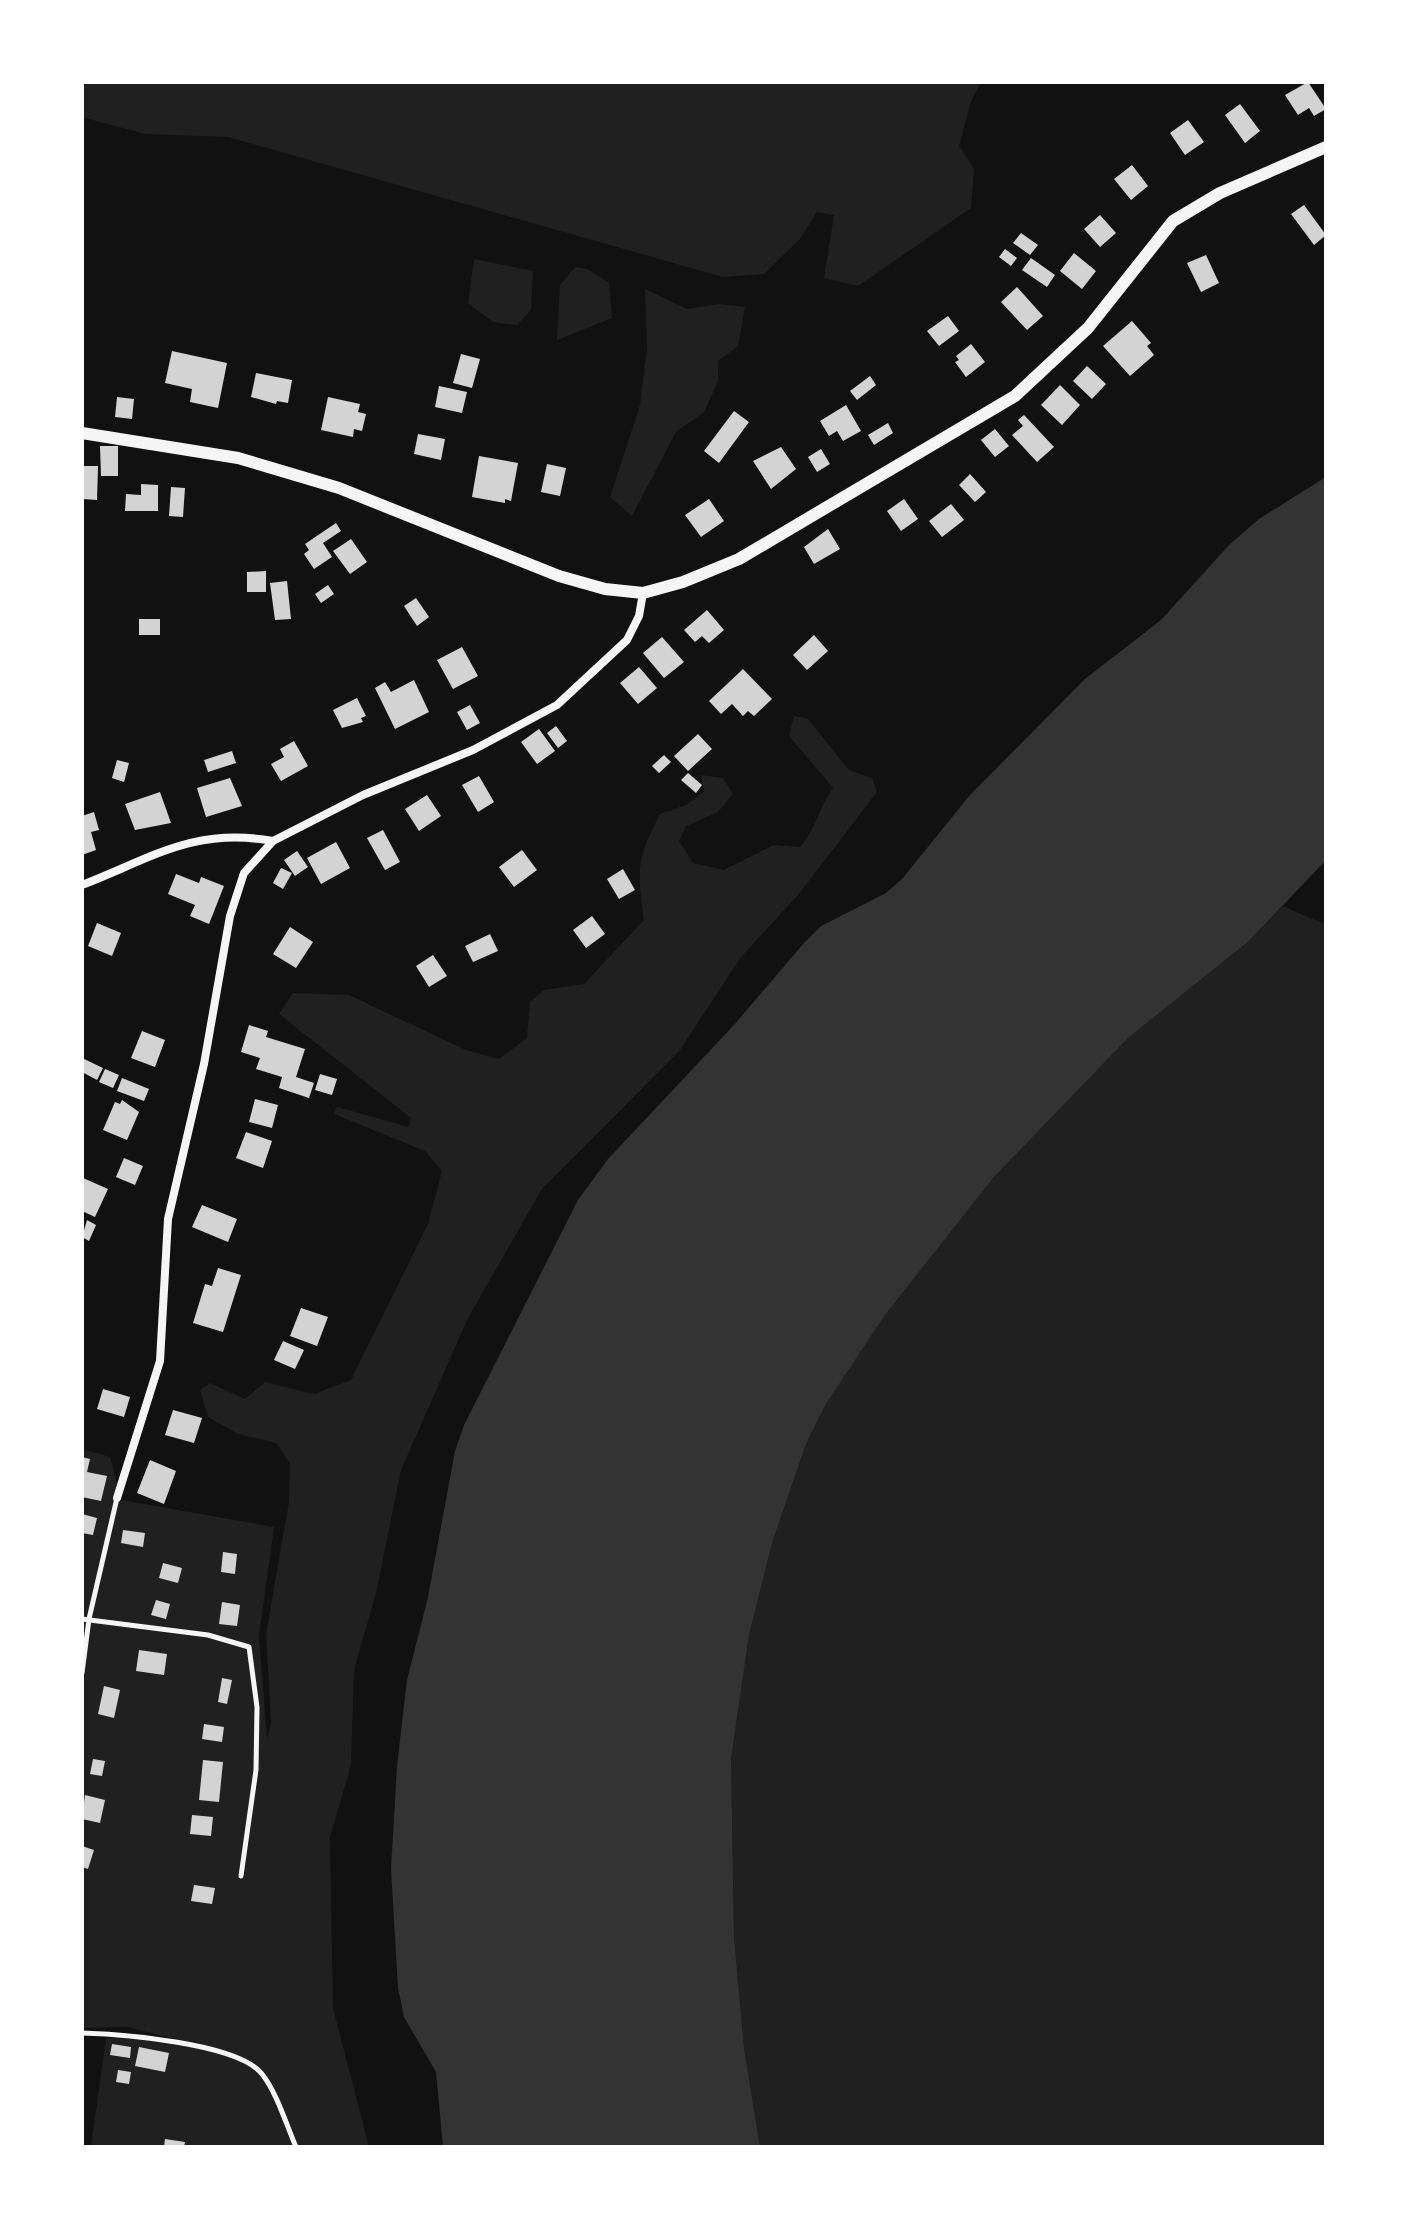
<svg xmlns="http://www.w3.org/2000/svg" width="1408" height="2229" viewBox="0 0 1408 2229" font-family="'Golos Text',sans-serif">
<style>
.green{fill:#202020}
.water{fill:#333}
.building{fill:#d3d3d3}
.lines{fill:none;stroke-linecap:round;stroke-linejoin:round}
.service{stroke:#f5f5f5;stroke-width:5}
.minor{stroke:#f5f5f5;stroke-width:8}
.tertiary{stroke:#f5f5f5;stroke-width:12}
</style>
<rect width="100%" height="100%" fill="#111"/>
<path class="green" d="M82,82H981L971,101L959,146L974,169L971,208L858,286L824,278L834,215L817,212L800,239L764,274L723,277L228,137L145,134L82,117Z
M474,259L533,271L531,310L517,325L493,322L468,303Z
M575,267L588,269L609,283L612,318L557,340L560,285Z
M645,289L687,309L719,304L745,307L738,346L718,361V381L704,412L676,432L632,516L610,497L640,405L647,348Z
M794,716L808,719L849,770L872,778L877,792L798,895L741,957L680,1050L542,1189L468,1318L401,1470L376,1593L354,1670L351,1765L330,1837L333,2008L369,2147H91L106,2038L179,2040L128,2027L82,2028V1449L110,1457L121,1500L274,1527L259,1636L267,1739L271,1723L266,1634L289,1502L290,1463L276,1443L238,1434L208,1417L200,1390L210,1383L245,1399L265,1382L314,1394L351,1380L428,1224L442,1171L425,1151L334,1114L337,1107L409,1127L411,1118L279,1014L293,993L349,995L466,1050L499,1059L527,1038L530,1002L544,990L584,984L644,920C637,869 636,861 660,814L686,805L704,792L701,775L723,778L733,794L718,812L686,826L679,841L693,863L724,870L774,845L800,847C816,829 819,807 833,788L789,736Z
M1283,906L1326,925V2147H760L744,2048L734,1937L731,1759L749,1635L772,1543L806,1444L826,1404L885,1315L994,1177L1128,1038L1249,941Z"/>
<path class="water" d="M1326,477V860L1249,941L1128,1038L994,1177L885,1315L826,1404L806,1444L772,1543L749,1635L731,1759L734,1937L744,2048L760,2147H443L436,2072L404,2017L398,1988L391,1869L397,1766L407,1680L428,1597L455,1451L464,1425L578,1200L608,1159L734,1025L804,943L821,926L886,893L902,879L970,795L1085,679L1161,620L1230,544L1259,519Z"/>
<path class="building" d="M1308,82L1326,109L1314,116L1309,108L1298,115L1285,95Z
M1240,104L1260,131L1245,143L1225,115Z
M1188,120L1204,142L1185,155L1170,133Z
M1132,165L1148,186L1131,200L1114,179Z
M1304,205L1326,235L1314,245L1291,214Z
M1100,215L1116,233L1100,247L1084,229Z
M1021,233L1038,245L1030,255L1013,243Z
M1005,249L1017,258L1011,266L999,257Z
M1074,253L1096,271L1082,289L1060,271Z
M1206,255L1219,283L1201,292L1187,263Z
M1031,258L1055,275L1047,287L1022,270Z
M1017,287L1043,316L1027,330L1001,302Z
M948,316L959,331L939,346L927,331Z
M1132,321L1151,343L1147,346L1154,355L1130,376L1103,346Z
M971,344L985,362L966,377L955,362L959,360L956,356Z
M172,351L227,363L218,408L190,402L192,389L165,383Z
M461,354L480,359L472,388L453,383Z
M1087,366L1106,384L1092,399L1073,381Z
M256,373L292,380L288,403L277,401L276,404L251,397Z
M870,376L876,385L857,400L850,391Z
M1060,385L1080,405L1062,425L1041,405Z
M439,386L467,392L462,413L435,407Z
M117,397L134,399L132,419L115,417Z
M328,397L360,404L358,412L366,414L362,431L354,429L353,437L321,430Z
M846,405L861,431L843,441L837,431L829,436L820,421Z
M734,411L749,422L719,463L704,451Z
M1024,415L1054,447L1037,462L1012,435L1023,426L1018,420Z
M888,423L893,433L874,445L868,435Z
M995,429L1009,446L995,457L981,440Z
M418,434L445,439L441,460L414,454Z
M100,446H118V476H101Z
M781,447L796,469L771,489L753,461Z
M821,449L830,464L817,472L808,457Z
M479,456L518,463L511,501L505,499V503L472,497Z
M547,464L566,468L560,496L541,492Z
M83,466H98L97,500L83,499Z
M970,474L986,492L975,502L959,485Z
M141,484L158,485V511H125L126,494L141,495Z
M171,487L185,488L183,517L169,516Z
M709,499L724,521L701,537L685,515Z
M904,499L918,519L901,531L887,511Z
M951,504L964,520L942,537L929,521Z
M336,523L341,531L323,543L332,557L314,569L304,554L309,550L305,544Z
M828,529L840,549L814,564L804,547Z
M351,539L367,562L350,574L333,551Z
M266,571V592H247V572Z
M287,581L291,619L275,620L270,583Z
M328,585L334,594L321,603L315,594Z
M416,598L429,617L417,626L404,606Z
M707,610L724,630L709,643L702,636L695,642L684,630Z
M139,619H160V635H139Z
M814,635L828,651L807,670L793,655Z
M662,637L684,662L664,678L643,653Z
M462,647L478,676L453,689L437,660Z
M639,667L657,688L638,704L620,683Z
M743,669L772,699L754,716L748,711L743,716L732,704L721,714L709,701Z
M414,680L429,712L395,729L375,688L385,682L391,692Z
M357,698L366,716L361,718L363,722L342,728L333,710Z
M470,705L480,723L467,730L457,712Z
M556,726L567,741L558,748L547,733Z
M539,729L555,751L537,764L521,742Z
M698,734L712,749L688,771L674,756Z
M294,741L308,766L281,781L271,764L284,757L280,749Z
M232,751L236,763L208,772L204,760Z
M664,755L671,762L659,773L652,766Z
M117,760L129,763L124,782L112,778Z
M688,773L702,785L696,793L681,780Z
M479,776L494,802L478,812L462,785Z
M230,778L242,806L206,817L197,788Z
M160,792L171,823L135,830L125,804Z
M427,795L441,816L419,831L405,809Z
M94,812L99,830L91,832L96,850L82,855V816Z
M383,830L400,862L385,870L367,838Z
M336,842L350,868L321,884L307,858Z
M522,850L537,870L514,887L499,867Z
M297,851L308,867L295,876L284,860Z
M281,868L292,873L283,889L273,883Z
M623,869L635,890L619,899L607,879Z
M176,874L199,883L201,877L224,886L209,924L190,916L195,905L168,894Z
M592,916L605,934L586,948L573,930Z
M97,923L121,933L112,956L88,946Z
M290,927L313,942L296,968L273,954Z
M490,934L498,951L473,962L465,946Z
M433,955L447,976L429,987L416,966Z
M249,1025L268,1031L266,1037L305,1049L296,1077L314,1083L309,1098L279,1088L282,1077L256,1069L260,1058L241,1052Z
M142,1031L165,1040L155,1067L131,1058Z
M82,1058L103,1068L97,1080L82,1072Z
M105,1069L119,1075L113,1088L99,1082Z
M320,1074L337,1079L332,1095L315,1090Z
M122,1078L149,1089L144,1101L117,1091Z
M255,1099L278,1105L272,1128L249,1122Z
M122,1100L139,1112L127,1140L103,1130L115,1102L120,1104Z
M246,1132L272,1141L263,1168L236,1158Z
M124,1158L143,1166L135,1185L116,1177Z
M83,1178L108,1189L95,1217L82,1211Z
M202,1205L237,1219L228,1242L192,1227Z
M87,1220L96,1225L89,1241L82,1237Z
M218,1268L241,1275L223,1332L193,1323L205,1284L212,1286Z
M301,1308L328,1317L317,1346L290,1336Z
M283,1341L304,1350L295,1369L274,1360Z
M103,1389L130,1397L124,1417L97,1409Z
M173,1410L202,1418L194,1443L165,1435Z
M82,1457L90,1459L87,1472L107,1476L101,1501L82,1497Z
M150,1460L176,1471L164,1504L137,1493Z
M82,1514L97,1518L93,1535L82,1533Z
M123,1530L145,1533L143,1547L121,1543Z
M223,1552L237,1554L235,1574L221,1572Z
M163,1563L182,1568L178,1583L159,1578Z
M156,1600L170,1604L166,1619L151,1615Z
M222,1602L240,1605L237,1626L219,1624Z
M139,1650L167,1654L164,1675L136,1671Z
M222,1678L232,1680L227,1704L218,1702Z
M104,1686L120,1690L114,1718L98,1714Z
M204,1724L224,1727L222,1742L202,1739Z
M93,1759L105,1761L102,1776L90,1774Z
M203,1760L223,1762L219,1802L199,1800Z
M85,1795L105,1800L100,1823L82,1819Z
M192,1815L213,1817L211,1836L190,1834Z
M82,1846L94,1850L88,1869L82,1867Z
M194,1885L215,1888L212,1904L191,1901Z
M112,2044L131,2047L130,2058L110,2055Z
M139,2047L169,2053L165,2072L135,2066Z
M118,2070L131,2072L129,2084L116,2082Z
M165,2139L185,2142L184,2147H164Z"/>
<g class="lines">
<path class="service" d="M82,1619L208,1635L249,1647L257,1707L256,1770L241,1876
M82,1673L89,1619L117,1498
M82,2033C120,2034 238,2043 262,2074C277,2093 286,2124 296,2147"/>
<path class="minor" d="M82,885C152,858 194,827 273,841
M117,1498L160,1361L168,1219L204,1064L230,916L244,873L273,841L363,795L473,750L557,705L627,640L639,616L643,593"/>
<path class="tertiary" d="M82,433L238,458L339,488L559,576L605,589L643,593L683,582L739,559L1015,396L1088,328L1173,221L1220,193L1326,147"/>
</g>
<rect width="1408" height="2229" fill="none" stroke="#ffffff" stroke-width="168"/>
</svg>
